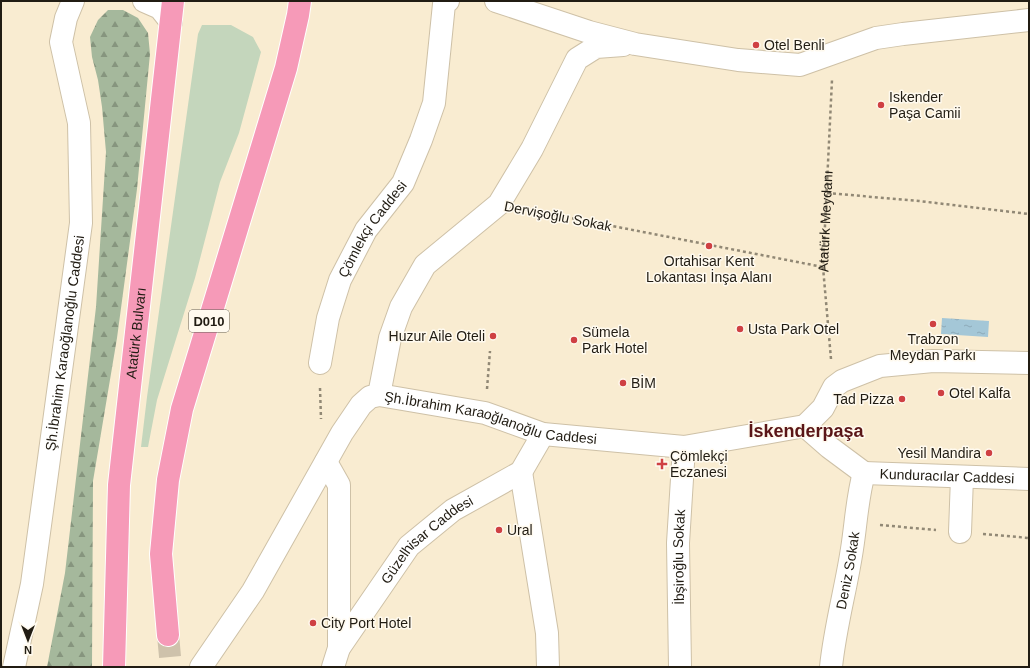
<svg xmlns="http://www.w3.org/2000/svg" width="1030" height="668" viewBox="0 0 1030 668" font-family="Helvetica,sans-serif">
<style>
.forest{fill:url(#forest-firs)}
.green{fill:#c4d6bc}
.water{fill:url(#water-ripples)}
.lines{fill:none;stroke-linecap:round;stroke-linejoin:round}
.highway-tunnel{stroke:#cec2ab;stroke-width:22;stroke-dasharray:22 11;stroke-linecap:butt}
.minor-casing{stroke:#cec1a7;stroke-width:24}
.highway-casing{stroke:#fff;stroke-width:24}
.path{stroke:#918875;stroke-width:2.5;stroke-dasharray:3 3;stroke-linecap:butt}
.minor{stroke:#fff;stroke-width:22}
.highway{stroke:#f69ab8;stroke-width:22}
.poi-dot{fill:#cf4043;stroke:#fffaef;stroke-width:1.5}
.labels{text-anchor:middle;stroke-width:3;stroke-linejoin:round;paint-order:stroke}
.shield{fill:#fffaef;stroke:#645f55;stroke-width:1}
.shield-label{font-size:13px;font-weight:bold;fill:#211c13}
.poi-label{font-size:14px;fill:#211c13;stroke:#fffaef;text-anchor:start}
.street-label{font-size:14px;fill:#211c13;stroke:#fffaef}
.district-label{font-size:18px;font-weight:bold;fill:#5a1517;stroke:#fffaef}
</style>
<defs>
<pattern id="forest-firs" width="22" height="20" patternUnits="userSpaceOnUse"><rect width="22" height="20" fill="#a5b89c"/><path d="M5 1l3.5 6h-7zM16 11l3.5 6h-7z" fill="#86957e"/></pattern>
<pattern id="water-ripples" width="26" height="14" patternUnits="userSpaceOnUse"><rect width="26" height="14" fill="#a4c7d7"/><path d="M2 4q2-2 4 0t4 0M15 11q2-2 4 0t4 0" fill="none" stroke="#8daab8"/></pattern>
</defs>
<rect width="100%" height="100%" fill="#f9ecd1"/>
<path class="forest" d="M108,10H123L138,18L148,33L150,54L137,189L117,338L93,481L92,667H47L65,573L96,307L106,152L102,107L98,80L92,57L90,37L98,20Z"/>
<path class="green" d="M202,25H231L253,37L261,52L239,133L220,182L195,278L157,400L148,447H141L147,397L198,34Z"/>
<path class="water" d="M942,318L989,321L988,337L941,334Z"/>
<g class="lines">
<path class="highway-tunnel" d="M168,635L171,667"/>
<g class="minor-casing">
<g id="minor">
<path d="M144,1L160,8L171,22"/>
<path d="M496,1L589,32L635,44L738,60L800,65L876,38L903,34L1029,20"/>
<path id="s2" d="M320,363L328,318L340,280L366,230L403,183L421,140L434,103L444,4L448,1"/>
<path d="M379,395L390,338L401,307L425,265L499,204L532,149L577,59L596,47L623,45"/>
<path d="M805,426L823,408L834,387L842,381L880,366L933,361L1029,363"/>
<path d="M805,426L829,447L864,473"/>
<path d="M326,462L339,485V648"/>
<path d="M521,472L547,633L548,667"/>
<path id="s3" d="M864,473L1029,479"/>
<path d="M960,532L962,477"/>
<path id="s4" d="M14,667L32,584L81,223L79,123L61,42L66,18L73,1"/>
<path id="s5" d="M201,667L253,591L342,433L361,405L370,397L379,395L485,413L543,434L684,447L805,426"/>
<path id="s6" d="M333,667L339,648L409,546L453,510L521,472L543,434"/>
<path id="s7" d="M680,667L678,543L684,447"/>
<path id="s8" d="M831,667C835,627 846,589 852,549C856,524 857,498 864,473"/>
</g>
</g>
<g class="highway-casing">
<g id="highway">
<path d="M168,635L161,554L168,480L182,409L286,68L298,15L300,1"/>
<path id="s9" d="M114,667L119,485L173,1"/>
</g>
</g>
<g class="path">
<path d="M827,193L919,201L1029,214"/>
<path d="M525,209L823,267"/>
<path id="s1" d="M831,359L823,267L832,80"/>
<path d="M320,388L321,419"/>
<path d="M487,389L490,351"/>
<path d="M880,525L936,530"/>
<path d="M983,534L1029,538"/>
</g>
<use href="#minor" class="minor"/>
<use href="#highway" class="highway"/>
</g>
<g class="poi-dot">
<circle cx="756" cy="45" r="4"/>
<circle cx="881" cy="105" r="4"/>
<circle cx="709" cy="246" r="4"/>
<circle cx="933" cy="324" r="4"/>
<circle cx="740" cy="329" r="4"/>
<circle cx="493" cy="336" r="4"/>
<circle cx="574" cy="340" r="4"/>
<circle cx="623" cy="383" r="4"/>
<circle cx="941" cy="393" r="4"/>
<circle cx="902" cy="399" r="4"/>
<circle cx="989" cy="453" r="4"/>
<path d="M660 458h4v4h4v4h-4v4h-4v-4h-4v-4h4z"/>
<circle cx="499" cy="530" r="4"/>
<circle cx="313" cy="623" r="4"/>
</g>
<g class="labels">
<rect class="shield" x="189" y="310" width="40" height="22" rx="3"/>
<g class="shield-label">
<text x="209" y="326">D010</text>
</g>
<g class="poi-label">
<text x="764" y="50">Otel Benli</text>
<text x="889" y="102">Iskender<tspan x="889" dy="16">Paşa Camii</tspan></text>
<text x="709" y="266" text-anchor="middle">Ortahisar Kent<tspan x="709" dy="16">Lokantası İnşa Alanı</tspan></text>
<text x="748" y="334">Usta Park Otel</text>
<text x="582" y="337">Sümela<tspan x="582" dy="16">Park Hotel</tspan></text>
<text x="485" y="341" text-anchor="end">Huzur Aile Oteli</text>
<text x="933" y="344" text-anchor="middle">Trabzon<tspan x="933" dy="16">Meydan Parkı</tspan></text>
<text x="631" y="388">BİM</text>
<text x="949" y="398">Otel Kalfa</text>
<text x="894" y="404" text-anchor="end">Tad Pizza</text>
<text x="981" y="458" text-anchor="end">Yesil Mandira</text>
<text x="670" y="461">Çömlekçi<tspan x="670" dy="16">Eczanesi</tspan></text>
<text x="507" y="535">Ural</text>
<text x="321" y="628">City Port Hotel</text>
</g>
<g class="street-label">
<text transform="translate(558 216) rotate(11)" y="5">Dervişoğlu Sokak</text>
<text dy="5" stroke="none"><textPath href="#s1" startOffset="138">Atatürk Meydanı</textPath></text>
<text dy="5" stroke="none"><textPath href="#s2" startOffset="146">Çömlekçi Caddesi</textPath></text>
<text dy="5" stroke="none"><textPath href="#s9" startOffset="335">Atatürk Bulvarı</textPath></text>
<text dy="5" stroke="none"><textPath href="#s4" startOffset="328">Şh.İbrahim Karaoğlanoğlu Caddesi</textPath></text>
<text dy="5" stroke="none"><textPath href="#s5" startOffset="443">Şh.İbrahim Karaoğlanoğlu Caddesi</textPath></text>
<text dy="5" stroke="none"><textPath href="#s3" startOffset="83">Kunduracılar Caddesi</textPath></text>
<text dy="5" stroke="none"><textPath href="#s6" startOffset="161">Güzelhisar Caddesi</textPath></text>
<text dy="5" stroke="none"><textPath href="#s7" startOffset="110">İbşiroğlu Sokak</textPath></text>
<text dy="5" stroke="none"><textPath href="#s8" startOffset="98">Deniz Sokak</textPath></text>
</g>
<g class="district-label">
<text x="806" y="437">İskenderpaşa</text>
</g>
</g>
<rect width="1030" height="668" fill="none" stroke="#211c13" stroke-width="4"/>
<g transform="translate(28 640) rotate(180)" stroke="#fffaef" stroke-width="3" paint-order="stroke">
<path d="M0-3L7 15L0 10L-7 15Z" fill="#211c13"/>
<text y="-6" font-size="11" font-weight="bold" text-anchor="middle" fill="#211c13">N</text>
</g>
</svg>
